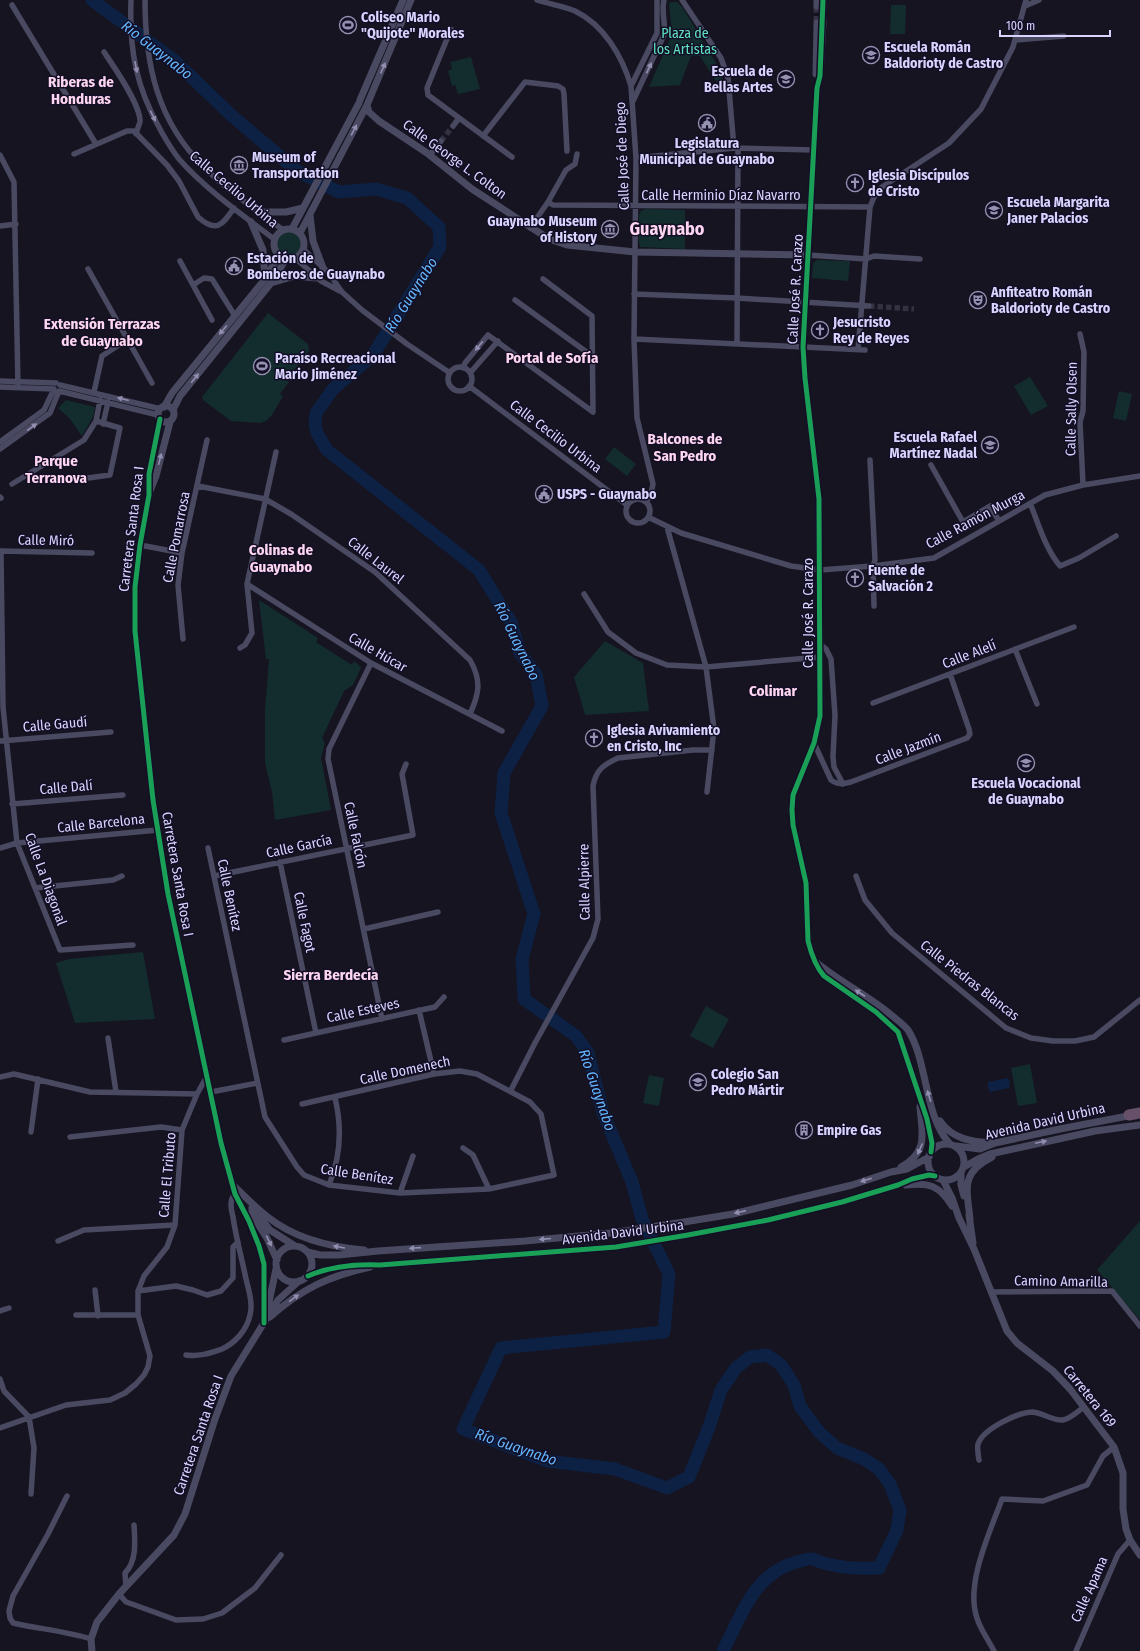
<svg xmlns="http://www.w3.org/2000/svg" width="1140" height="1651" viewBox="0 0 1140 1651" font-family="'Fira Sans Condensed',sans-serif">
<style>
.green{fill:#132c2d}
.water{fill:#0d2144}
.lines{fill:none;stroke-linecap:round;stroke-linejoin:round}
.river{stroke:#0d2144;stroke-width:13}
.minor-tunnel{stroke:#333142;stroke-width:5.5;stroke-dasharray:5.5 3;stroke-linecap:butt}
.tertiary-tunnel{stroke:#333142;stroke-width:7;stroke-dasharray:7 3.5;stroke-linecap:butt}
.minor{stroke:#4a4962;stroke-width:5.5}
.tertiary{stroke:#4a4962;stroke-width:7}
.motorway{stroke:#67516a;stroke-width:11}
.cycleway-casing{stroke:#130f26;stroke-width:8}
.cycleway{stroke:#1a9f57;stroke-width:5}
.oneway{fill:#928eb0}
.labels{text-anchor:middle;stroke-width:3;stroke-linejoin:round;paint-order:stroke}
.poi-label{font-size:14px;font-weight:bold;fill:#d9d4ff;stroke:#130f26;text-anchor:start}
.park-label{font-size:14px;fill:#5fe0c0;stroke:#130f26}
.street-label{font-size:14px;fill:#d9d4ff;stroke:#130f26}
.water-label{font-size:15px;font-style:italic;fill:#62b6ff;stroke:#130f26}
.neighbourhood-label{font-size:15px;font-weight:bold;fill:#ffd6f0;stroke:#130f26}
.district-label{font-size:18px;font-weight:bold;fill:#ffd6f0;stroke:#130f26}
</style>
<rect width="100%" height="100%" fill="#161421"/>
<path class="green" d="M671,2H677L683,8L716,63L723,79L719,82L716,81L700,56H691L680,85L649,87L672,34L669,4Z
M891,5H906L905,34H890Z
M471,57L480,89L458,94L455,85L452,86L448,71L452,69L450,62Z
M645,209L685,210V249L640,247L639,242V215L641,211Z
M275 244a14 14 0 1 1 28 0a14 14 0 1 1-28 0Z
M817,260L850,261L848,281L812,278L813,263Z
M268,313L308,344L309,351L286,380L289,382L280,394L283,396L272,415L266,421L261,423L231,421L203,400L202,397Z
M1030,377L1048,406L1031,415L1014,386Z
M1119,391L1132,394L1126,421L1113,418Z
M66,400L95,407L93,417L82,436L70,419L58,408Z
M614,447L636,464L627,476L605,459Z
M259,600L318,638L316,642L352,665L354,661L360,666L361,668L353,685L344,691L322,738L325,743L321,758L331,810L275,820L272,792L265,763V710L269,659H266Z
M605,641L643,663L649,711L585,715L574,677Z
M143,952L155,1019L75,1023L56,963L69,959Z
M706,1006L729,1019L713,1048L690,1036Z
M1030,1064L1037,1103L1018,1106L1011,1068Z
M649,1075L664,1078L659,1106L643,1103Z
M1140,1221V1320L1097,1270Z"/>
<path class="water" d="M1007,1078L1010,1082L1009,1088L990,1092L988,1088V1082Z"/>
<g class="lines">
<path class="river" d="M92,0L175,61L231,115L297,171L339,192L376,189L407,198L439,227L440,247L373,355L333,389L316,413L315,424L317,433L327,450L479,570L511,622L520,653L536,674L542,706L504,773L501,813L534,914L522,959L524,999L576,1036L588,1053L603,1113L632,1182L642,1219L669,1274L664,1332L501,1348L463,1429L547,1461L615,1469L667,1488L689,1477L709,1427L721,1390L736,1368L750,1357L767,1355L781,1365L794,1385L800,1406L819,1432L837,1448L864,1459L879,1469L890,1484L900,1510L897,1530L879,1568C862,1569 844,1568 827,1564C822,1563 817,1560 812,1559C808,1558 802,1561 797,1562C754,1573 741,1616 723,1651"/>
<path class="minor-tunnel" d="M441,141L453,126
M869,306L914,309"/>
<path class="tertiary-tunnel" d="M817,23V6
M823,23V6"/>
<path class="minor" d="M131,0C129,50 136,87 161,131C166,140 172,150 179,159C204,188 244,216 274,239
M145,0C145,64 157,121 204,167C228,191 256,210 283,230
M537,0C549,4 563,6 575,11C604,25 622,56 631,86L636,158L634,339L637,418L653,484L651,494L646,502
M682,0L721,58L728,78L734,148
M12,5L96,144
M1025,6L1039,0
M451,29L427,88L428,95L512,157
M1015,40L1064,36
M104,52C114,67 141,105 140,122C139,125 137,130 136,134
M631,86L657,33V0
M633,101L664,35C666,23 661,12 664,0
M453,126L459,118
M483,136L525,82L558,86L563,89L564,94L567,151
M74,154L127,131H134L167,165L179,181L198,217C217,234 223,224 234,208
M0,155L14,182L18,387
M430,155L441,141
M636,158L734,148L814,150
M548,202L553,205L870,207
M0,226L16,224
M530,228L548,202L566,170L575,164L577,154
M303,249L328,272L342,292L362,310L407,344L450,373
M808,255L866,259L874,256L920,259
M295,258L321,281L340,291
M180,261L212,320
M88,269L152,383
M193,285L204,278L212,279L235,316
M634,294L737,298L869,306
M515,300L592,356
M1080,334L1084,352L1083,411L1080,422L1083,485
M634,339L865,350
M737,343L738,148
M858,350L870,207L874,197L882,187L949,143L981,109L1013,47L1026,0
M448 379a12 12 0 1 1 24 0a12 12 0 1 1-24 0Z
M463,368L465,363L488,335L593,412L592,316L543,279
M470,373L498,341
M0,381L56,383
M60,385L161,409
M469,386L627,505
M0,387L54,389L44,410L0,442
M94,392L102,356L128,339
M103,424L108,402
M0,449L50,413L59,391L158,415
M870,460L875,560L873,566L874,606
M931,465L963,522L990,506L999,521
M88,478L110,475L120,428L96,421
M12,484L84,440L96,421L100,400
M198,486L265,499L291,514L375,572L470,660C482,681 479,694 470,714
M0,497L1,498
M626 511a12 12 0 1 1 24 0a12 12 0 1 1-24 0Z
M1030,503C1039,525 1045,548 1060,566L1079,558L1116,536
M648,517L681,533L791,566L820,570L873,566L934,558L1045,495L1083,485L1140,476
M667,527L706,667L714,729L707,792
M140,545L182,553
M0,551L92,553
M1,552L3,707L17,843L60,950L133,945
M247,584L371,663L502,731
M584,594L608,632L636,653L667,665L706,667L820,657
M183,639L178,585L182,553L207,440
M820,644L826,649L831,659L835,715L833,757L834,767L843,784
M240,648L245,645L252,633L247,584L276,452
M1015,649L1037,704
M371,663L329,749L328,759L382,1019
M873,703L1074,627
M0,741L111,732
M814,743L831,780C837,785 843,784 851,782L967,738L970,734L969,729L950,674
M12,804L123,795
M0,848L17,843L158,830
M208,848L265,1117L297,1167L304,1175L329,1185L400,1193L489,1189L554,1175L541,1114L530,1102L477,1074L460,1071L434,1074L302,1104
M280,862L316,1033
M214,876L413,835L402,774L406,764
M856,876L865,900L892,933L1006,1028L1031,1038L1053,1041H1075L1094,1037L1140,1000
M35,888L113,880L122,876
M364,929L438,912
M419,1010L434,1074
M108,1038L116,1092
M284,1040L435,1007L444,997
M0,1077L14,1074L90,1092L197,1094
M511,1090L535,1043L593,938L598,919L593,786C596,770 603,765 618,758L693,750H712
M211,1092L257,1083
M31,1132L38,1079
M70,1137L161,1127L182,1130
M463,1148L473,1155L489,1189
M329,1185C341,1156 342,1127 335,1098
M400,1193L413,1156
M58,1241L84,1230L175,1225
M95,1290L98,1316
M138,1291L176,1286L193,1290L207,1295L221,1291L233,1278V1247L238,1242
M991,1292L1112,1291L1140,1326
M0,1311L9,1308
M76,1315H138
M186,1355C199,1357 210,1353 222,1349C235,1343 247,1330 250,1315C253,1304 249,1291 246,1279C242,1259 236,1238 233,1217C231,1209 229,1200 235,1194
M0,1379L4,1391L29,1417L34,1448L31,1494
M0,1428L66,1405L110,1400L125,1393L136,1384L144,1375L148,1367L150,1356L138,1315V1291L144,1276L167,1247L175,1225L182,1130L197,1094L207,1076
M979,1460C978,1454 977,1449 978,1444C983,1429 1018,1412 1033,1412C1043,1413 1053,1421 1063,1420C1070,1419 1078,1411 1084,1407
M67,1496L48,1534L13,1596L9,1611L10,1618L13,1623C39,1629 66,1631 91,1639
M126,1587L125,1573C137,1561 135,1541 134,1525
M119,1594L126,1602L132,1604L176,1620L203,1619L222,1613L255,1588L281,1555
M994,1651C989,1641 980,1629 977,1618C965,1584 990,1532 1002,1499L1043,1501L1087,1485L1103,1456L1114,1447
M1076,1651L1118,1554L1130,1540"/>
<path class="tertiary" d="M817,6V0
M823,6V0
M823,23L820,76L817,88L803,347L805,378L819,499L820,716L814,743L793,795L792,810L793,825L806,883L808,941C811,953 816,967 824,976L876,1012L898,1032L927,1119L932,1143L931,1152
M816,74L817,23
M360,100L403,0
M367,105L369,112L379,121L427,153L472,189L549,239L567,245L635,252L808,255
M259,212H286L303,208
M310,215L313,241L323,268
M251,222L263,250L265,279
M274 244a15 15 0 1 1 30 0a15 15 0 1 1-30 0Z
M292,229L359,103
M300,233L367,105L411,0
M271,283L295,276L316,278
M158 414a8 8 0 1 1 16 0a8 8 0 1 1-16 0Z
M164,407L172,393L265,279L279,255
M173,410L180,396L271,283L286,259
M160,419L149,474V495L140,545L135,587V631L153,800L168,894L221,1143L235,1194L249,1221L259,1246L264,1264V1323
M150,491L156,476L170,422
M817,963C840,982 867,995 890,1014C896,1019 903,1024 908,1030C928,1061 924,1117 950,1144
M940,1121C952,1139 972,1142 992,1143
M928 1162a18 18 0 1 1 36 0a18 18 0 1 1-36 0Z
M956,1146L980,1149L995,1143L1060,1129L1133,1115
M901,1167C929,1152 922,1133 920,1107
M964,1167L978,1159L990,1154L1095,1131L1140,1125
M961,1173V1185L964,1196
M943,1180L952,1198L959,1218L974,1249L1007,1331L1017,1343L1053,1371L1070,1389L1114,1447L1123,1473V1509L1126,1529L1130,1540L1140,1555
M233,1185C244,1196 256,1208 269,1218C296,1239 330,1247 364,1250
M906,1185C929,1182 940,1186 952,1206
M252,1208L270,1230L295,1246
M251,1213L267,1238L277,1260
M969,1215L973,1243
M970,1219C967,1189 960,1173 992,1157
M276 1264a18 18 0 1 1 36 0a18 18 0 1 1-36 0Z
M308,1252L320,1255H339L378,1251L525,1241L611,1233L684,1222L733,1214L852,1185L891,1172L907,1169L929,1157
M308,1276C331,1266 355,1264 380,1265L616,1247L688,1235L768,1220L842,1202L898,1185L912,1179L929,1175L935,1176
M268,1307L276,1269
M270,1317C301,1289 329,1276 370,1267
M92,1651L91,1639L97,1622L119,1594L174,1535L185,1514L215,1419L231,1376L278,1300L299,1281"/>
<path class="motorway" d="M1129,1115L1140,1113"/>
<g class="cycleway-casing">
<path id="cycleway" d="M823,0L820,76L817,88L803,347L805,378L819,499L820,716L814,743L793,795L792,810L793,825L806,883L808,941C811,953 816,967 824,976L876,1012L898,1032L927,1119L932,1143L931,1152
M160,419L149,474V495L140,545L135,587V631L153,800L168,894L221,1143L235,1194L249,1221L259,1246L264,1264V1323
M308,1276C331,1266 355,1264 380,1265L616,1247L688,1235L768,1220L842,1202L898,1185L912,1179L929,1175L935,1176"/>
</g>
<use href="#cycleway" class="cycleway"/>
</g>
<defs><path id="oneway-solid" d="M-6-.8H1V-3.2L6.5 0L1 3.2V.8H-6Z"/></defs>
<g class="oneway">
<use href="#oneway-solid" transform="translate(136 67) rotate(79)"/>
<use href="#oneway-solid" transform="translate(383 68) rotate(-67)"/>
<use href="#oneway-solid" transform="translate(649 68) rotate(-65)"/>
<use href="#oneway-solid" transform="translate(153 116) rotate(63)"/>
<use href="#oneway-solid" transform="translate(354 130) rotate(-62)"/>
<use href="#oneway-solid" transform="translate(223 330) rotate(130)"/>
<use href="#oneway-solid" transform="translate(479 346) rotate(129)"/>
<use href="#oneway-solid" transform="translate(195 378) rotate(-51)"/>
<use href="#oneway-solid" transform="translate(123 399) rotate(-166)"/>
<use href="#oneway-solid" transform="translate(32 427) rotate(-36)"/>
<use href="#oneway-solid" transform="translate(160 459) rotate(-76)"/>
<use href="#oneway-solid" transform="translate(860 993) rotate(-147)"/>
<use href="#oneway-solid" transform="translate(929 1096) rotate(-107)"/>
<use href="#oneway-solid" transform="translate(1041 1142) rotate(-12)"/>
<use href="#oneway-solid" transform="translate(920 1149) rotate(114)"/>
<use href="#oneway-solid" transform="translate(866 1180) rotate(163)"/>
<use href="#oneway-solid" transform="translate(740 1212) rotate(167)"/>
<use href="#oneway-solid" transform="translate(545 1239) rotate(175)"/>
<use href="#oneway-solid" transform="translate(269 1241) rotate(64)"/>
<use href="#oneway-solid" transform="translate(339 1247) rotate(-170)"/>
<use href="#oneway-solid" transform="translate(415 1248) rotate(176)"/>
<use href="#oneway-solid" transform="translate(294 1298) rotate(-36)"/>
</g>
<defs>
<g id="stadium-ring" transform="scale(0.9)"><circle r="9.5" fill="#130f26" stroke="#9591b1" stroke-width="1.5"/><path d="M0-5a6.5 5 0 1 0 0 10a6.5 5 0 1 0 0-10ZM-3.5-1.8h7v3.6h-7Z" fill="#9591b1"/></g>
<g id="school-ring" transform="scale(0.9)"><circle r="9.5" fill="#130f26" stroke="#9591b1" stroke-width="1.5"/><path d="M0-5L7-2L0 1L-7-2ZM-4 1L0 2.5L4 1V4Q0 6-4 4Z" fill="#9591b1"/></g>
<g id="civic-ring" transform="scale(0.9)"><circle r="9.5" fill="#130f26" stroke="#9591b1" stroke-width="1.5"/><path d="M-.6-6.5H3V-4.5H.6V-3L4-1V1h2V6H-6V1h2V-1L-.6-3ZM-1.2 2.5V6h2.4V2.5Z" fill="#9591b1"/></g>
<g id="museum-ring" transform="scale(0.9)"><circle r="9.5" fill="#130f26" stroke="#9591b1" stroke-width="1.5"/><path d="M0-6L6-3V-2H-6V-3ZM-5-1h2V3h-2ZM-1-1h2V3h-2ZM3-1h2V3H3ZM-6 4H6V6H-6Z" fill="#9591b1"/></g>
<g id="church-ring" transform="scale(0.9)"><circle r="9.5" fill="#130f26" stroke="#9591b1" stroke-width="1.5"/><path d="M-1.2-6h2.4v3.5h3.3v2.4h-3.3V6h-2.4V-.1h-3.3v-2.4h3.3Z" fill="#9591b1"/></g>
<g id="theatre-ring" transform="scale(0.9)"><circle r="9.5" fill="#130f26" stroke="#9591b1" stroke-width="1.5"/><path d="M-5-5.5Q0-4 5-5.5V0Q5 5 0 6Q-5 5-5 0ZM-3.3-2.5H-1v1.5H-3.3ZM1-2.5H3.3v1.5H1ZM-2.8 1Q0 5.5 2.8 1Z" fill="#9591b1"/></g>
<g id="university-ring" transform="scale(0.9)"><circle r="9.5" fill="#130f26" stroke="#9591b1" stroke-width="1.5"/><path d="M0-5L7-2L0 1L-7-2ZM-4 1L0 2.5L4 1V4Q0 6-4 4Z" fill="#9591b1"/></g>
<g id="building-ring" transform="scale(0.9)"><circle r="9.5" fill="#130f26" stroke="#9591b1" stroke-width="1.5"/><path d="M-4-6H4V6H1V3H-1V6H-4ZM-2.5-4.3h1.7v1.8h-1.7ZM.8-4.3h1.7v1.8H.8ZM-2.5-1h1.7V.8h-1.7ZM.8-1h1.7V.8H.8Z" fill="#9591b1"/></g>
</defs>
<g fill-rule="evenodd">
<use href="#stadium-ring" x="348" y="25"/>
<use href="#school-ring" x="871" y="55"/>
<use href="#school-ring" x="786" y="79"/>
<use href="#civic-ring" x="707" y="123"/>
<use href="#museum-ring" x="239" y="165"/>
<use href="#church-ring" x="855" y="183"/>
<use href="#school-ring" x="994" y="210"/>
<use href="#museum-ring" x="610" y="229"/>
<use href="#civic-ring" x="234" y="266"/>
<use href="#theatre-ring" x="978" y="300"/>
<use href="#church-ring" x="820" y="330"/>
<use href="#stadium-ring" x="262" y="366"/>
<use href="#school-ring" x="990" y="445"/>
<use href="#civic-ring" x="544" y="494"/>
<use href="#church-ring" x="855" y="578"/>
<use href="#church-ring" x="594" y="738"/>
<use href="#school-ring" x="1026" y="763"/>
<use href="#university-ring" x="698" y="1082"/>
<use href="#building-ring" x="804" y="1130"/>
</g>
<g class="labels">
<g class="poi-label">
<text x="361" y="22">Coliseo Mario<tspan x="361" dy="16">"Quijote" Morales</tspan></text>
<text x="884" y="52">Escuela Román<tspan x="884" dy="16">Baldorioty de Castro</tspan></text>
<text x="773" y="76" text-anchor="end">Escuela de<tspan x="773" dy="16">Bellas Artes</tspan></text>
<text x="707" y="148" text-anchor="middle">Legislatura<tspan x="707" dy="16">Municipal de Guaynabo</tspan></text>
<text x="252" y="162">Museum of<tspan x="252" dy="16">Transportation</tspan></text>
<text x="868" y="180">Iglesia Discípulos<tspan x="868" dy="16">de Cristo</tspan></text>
<text x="1007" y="207">Escuela Margarita<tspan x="1007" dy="16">Janer Palacios</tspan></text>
<text x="597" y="226" text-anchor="end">Guaynabo Museum<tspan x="597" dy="16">of History</tspan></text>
<text x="247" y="263">Estación de<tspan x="247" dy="16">Bomberos de Guaynabo</tspan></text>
<text x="991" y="297">Anfiteatro Román<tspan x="991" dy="16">Baldorioty de Castro</tspan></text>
<text x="833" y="327">Jesucristo<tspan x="833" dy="16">Rey de Reyes</tspan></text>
<text x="275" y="363">Paraíso Recreacional<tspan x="275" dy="16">Mario Jiménez</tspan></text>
<text x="977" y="442" text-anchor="end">Escuela Rafael<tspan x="977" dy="16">Martínez Nadal</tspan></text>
<text x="557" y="499">USPS - Guaynabo</text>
<text x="868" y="575">Fuente de<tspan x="868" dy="16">Salvación 2</tspan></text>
<text x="607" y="735">Iglesia Avivamiento<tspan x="607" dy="16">en Cristo, Inc</tspan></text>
<text x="1026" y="788" text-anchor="middle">Escuela Vocacional<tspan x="1026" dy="16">de Guaynabo</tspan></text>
<text x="711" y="1079">Colegio San<tspan x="711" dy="16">Pedro Mártir</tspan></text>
<text x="817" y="1135">Empire Gas</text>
</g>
<g class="park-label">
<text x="685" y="38">Plaza de<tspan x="685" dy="16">los Artistas</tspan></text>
</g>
<g class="street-label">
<text transform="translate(622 156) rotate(-92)" y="5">Calle José de Diego</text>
<text transform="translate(455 159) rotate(36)" y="5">Calle George L. Colton</text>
<text transform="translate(234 189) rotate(40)" y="5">Calle Cecilio Urbina</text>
<text x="721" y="200">Calle Herminio Díaz Navarro</text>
<text transform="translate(795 289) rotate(-87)" y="5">Calle José R. Carazo</text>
<text transform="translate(1071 409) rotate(-89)" y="5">Calle Sally Olsen</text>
<text transform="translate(556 436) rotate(37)" y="5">Calle Cecilio Urbina</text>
<text transform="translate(975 519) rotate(-28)" y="5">Calle Ramón Murga</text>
<text transform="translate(131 529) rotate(-83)" y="5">Carretera Santa Rosa I</text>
<text transform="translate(176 537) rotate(-79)" y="5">Calle Pomarrosa</text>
<text transform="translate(46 540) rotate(1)" y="5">Calle Miró</text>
<text transform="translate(376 560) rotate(38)" y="5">Calle Laurel</text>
<text transform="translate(808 613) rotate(-90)" y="5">Calle José R. Carazo</text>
<text transform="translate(378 652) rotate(30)" y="5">Calle Húcar</text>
<text transform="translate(969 654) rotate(-21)" y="5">Calle Alelí</text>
<text transform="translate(55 724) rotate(-5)" y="5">Calle Gaudí</text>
<text transform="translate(908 748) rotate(-21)" y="5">Calle Jazmín</text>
<text transform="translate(66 787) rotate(-5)" y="5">Calle Dalí</text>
<text transform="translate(101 823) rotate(-6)" y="5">Calle Barcelona</text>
<text transform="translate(356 835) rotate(78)" y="5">Calle Falcón</text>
<text transform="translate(299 846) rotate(-12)" y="5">Calle García</text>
<text transform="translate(178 874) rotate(80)" y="5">Carretera Santa Rosa I</text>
<text transform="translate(46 879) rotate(70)" y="5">Calle La Diagonal</text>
<text transform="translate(584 882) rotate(-91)" y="5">Calle Alpierre</text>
<text transform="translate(230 895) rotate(78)" y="5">Calle Benítez</text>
<text transform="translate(305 922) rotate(78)" y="5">Calle Fagot</text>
<text transform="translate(970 980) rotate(38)" y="5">Calle Piedras Blancas</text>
<text transform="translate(363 1010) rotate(-12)" y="5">Calle Esteves</text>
<text transform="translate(405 1070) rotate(-12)" y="5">Calle Domenech</text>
<text transform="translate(1045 1121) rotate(-13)" y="5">Avenida David Urbina</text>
<text transform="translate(357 1174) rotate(9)" y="5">Calle Benítez</text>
<text transform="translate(167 1175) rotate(-85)" y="5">Calle El Tributo</text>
<text transform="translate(623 1232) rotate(-7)" y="5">Avenida David Urbina</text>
<text transform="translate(1061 1281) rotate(1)" y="5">Camino Amarilla</text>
<text transform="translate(1090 1396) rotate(51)" y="5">Carretera 169</text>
<text transform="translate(198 1435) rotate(-71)" y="5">Carretera Santa Rosa I</text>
<text transform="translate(1089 1589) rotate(-66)" y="5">Calle Apama</text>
</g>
<g class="water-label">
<text transform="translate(157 50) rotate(38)" y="5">Río Guaynabo</text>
<text transform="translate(411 295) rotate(-58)" y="5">Río Guaynabo</text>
<text transform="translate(517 641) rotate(64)" y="5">Río Guaynabo</text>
<text transform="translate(597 1090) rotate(71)" y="5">Río Guaynabo</text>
<text transform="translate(516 1447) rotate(19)" y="5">Río Guaynabo</text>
</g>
<g class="neighbourhood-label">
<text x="81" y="87">Riberas de<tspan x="81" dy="17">Honduras</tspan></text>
<text x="102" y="329">Extensión Terrazas<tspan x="102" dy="17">de Guaynabo</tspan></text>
<text x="552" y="363">Portal de Sofía</text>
<text x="685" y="444">Balcones de<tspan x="685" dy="17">San Pedro</tspan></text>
<text x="56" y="466">Parque<tspan x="56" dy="17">Terranova</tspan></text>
<text x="281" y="555">Colinas de<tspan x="281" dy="17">Guaynabo</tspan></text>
<text x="773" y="696">Colimar</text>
<text x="331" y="980">Sierra Berdecía</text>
</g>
<g class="district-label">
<text x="667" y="235">Guaynabo</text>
</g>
</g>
<path d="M1000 30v6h110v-6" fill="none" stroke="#d9d4ff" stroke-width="2"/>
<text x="1006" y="30" font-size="12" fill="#d9d4ff" stroke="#130f26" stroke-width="3" paint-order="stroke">100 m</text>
</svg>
